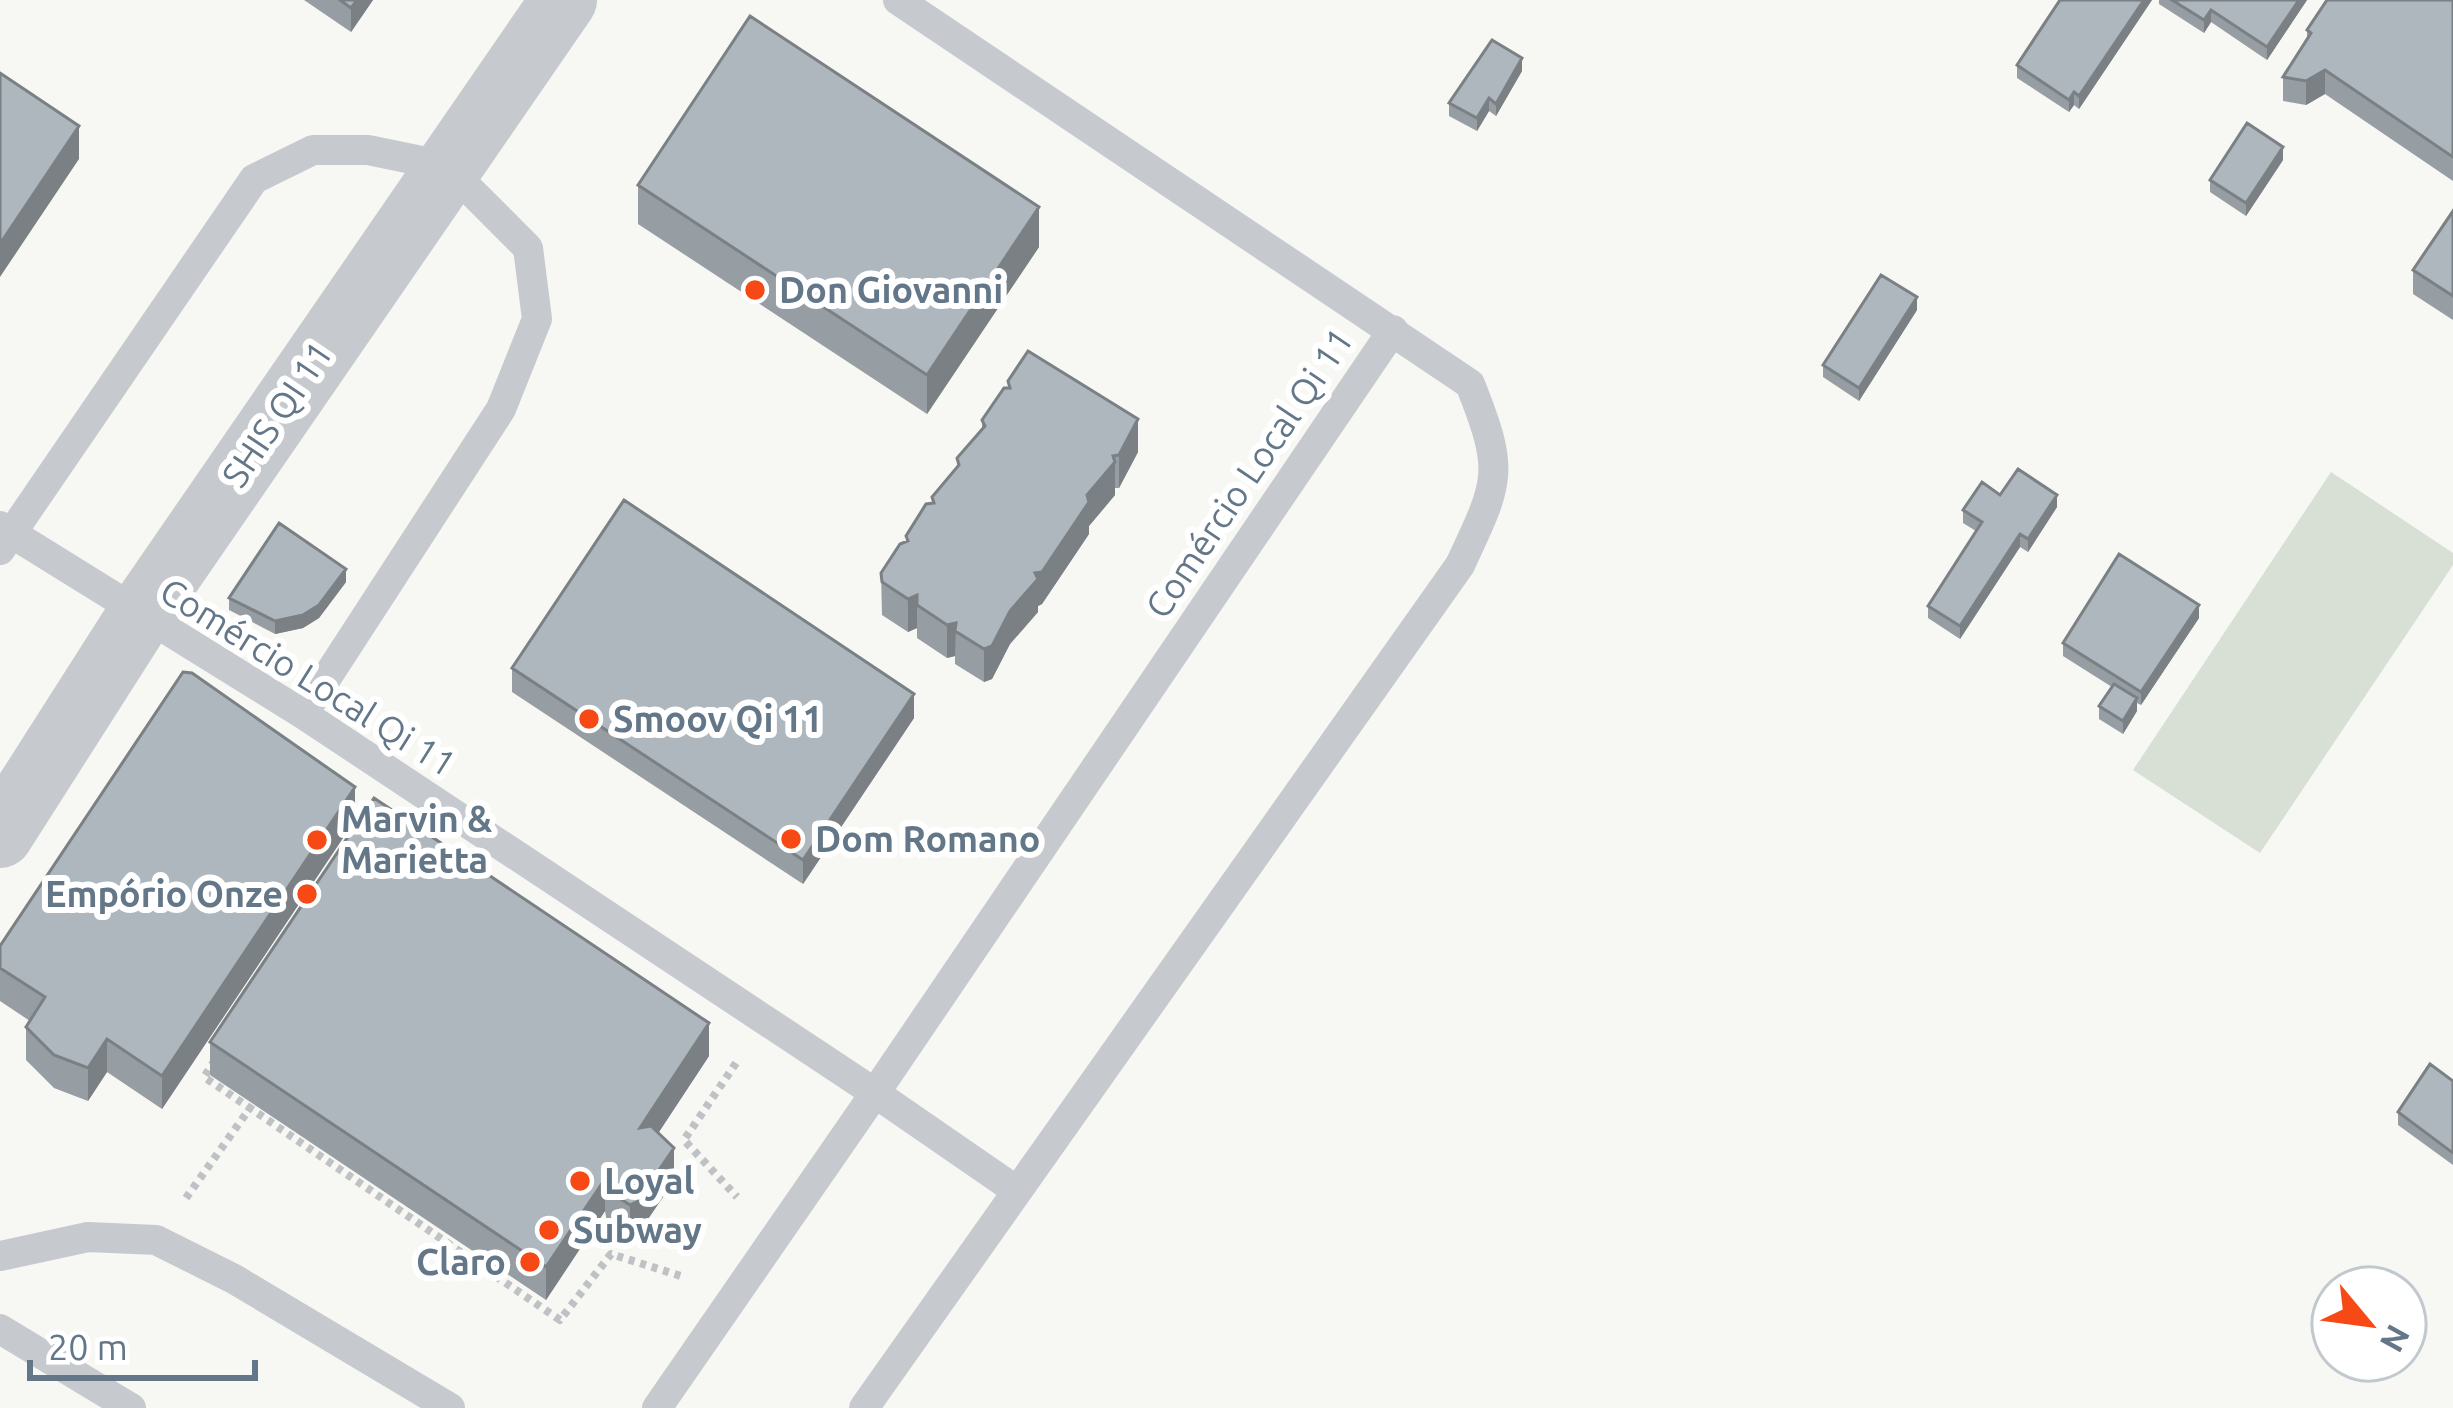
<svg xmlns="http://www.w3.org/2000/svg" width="2453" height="1408" viewBox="0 0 2453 1408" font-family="Ubuntu,sans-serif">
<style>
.green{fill:#d8dfd4}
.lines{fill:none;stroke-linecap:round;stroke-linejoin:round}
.path{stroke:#bfc2c4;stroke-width:8;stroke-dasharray:6 6;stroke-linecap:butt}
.service{stroke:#c6cace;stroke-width:30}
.tertiary{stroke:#c6cace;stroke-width:66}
.wall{fill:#969da3}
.shaded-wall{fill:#7a8084}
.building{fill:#aeb7bd;stroke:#7a8084;stroke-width:3}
.poi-dot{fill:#f64915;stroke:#fff;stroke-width:4.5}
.labels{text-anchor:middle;stroke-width:12;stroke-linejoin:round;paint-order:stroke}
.poi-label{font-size:36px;font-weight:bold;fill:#637788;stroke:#fff;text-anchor:start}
.street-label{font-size:36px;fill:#637788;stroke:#fff}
</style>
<rect width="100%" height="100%" fill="#f7f7f3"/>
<path class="green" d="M2331,472L2453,553V565L2260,853L2133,770Z"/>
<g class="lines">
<path class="path" d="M215,1060L204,1077L250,1108
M736,1063L684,1140L737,1197
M186,1198L250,1108L560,1320L611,1254L684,1277"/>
<path class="service" d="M0,526L303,714L875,1093L1393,330
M0,550L254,179L313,150H368L446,166L528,248L537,319L501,409L303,714
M0,1256L88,1237L156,1240L234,1279L450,1408
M0,1329L131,1408
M657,1408L875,1093L1017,1191
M864,1408L1460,565C1500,480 1505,472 1470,384L898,0"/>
<path class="tertiary" d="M0,835L139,617L564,0"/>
</g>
<path class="wall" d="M304,0H373L351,32Z
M2060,0H2152L2079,109L2074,105L2069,112L2017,78V65Z
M2159,0H2307L2267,60L2211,22L2204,33L2159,4Z
M2453,0V181L2325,94L2306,105L2283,101V77L2307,39V30Z
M1522,71L1496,116L1489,111L1477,131L1449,116V103Z
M2283,160L2246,216L2210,192V180Z
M638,185L1039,247L927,414L638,224Z
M2453,211V320L2413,294V270Z
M1917,310L1859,401L1823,377V365Z
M1008,381L1138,452L1119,488H1115V495L1089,526V534L1042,604L1038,606V612L1010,644L992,679L984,682L955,664V656L947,658L917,638V628L908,632L882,615L881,573L906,542V536L932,504V497L957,467V458L982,429V420L1008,388Z
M2000,495L2057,507L2028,552L2020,547L1960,639L1928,618V606L1976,531L1963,523V510Z
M346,582L319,618L303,628L275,634L229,610V598Z
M2199,618L2141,705L2137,703V711L2123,734L2099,719V706L2112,687L2063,656V643Z
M512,668L914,718L803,884L512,692Z
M355,820L162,1109L107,1072L88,1101L54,1088L26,1060V1027L30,1021L0,1001V946Z
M210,1042L709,1056L658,1133L674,1181L637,1235L630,1238L607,1222L605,1211L546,1300L210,1075Z
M2453,1081V1165L2398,1125V1112Z"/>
<path class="shaded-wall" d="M357,0H373L351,32V8Z
M2144,0H2152L2079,109V96Z
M2299,0H2307L2267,60V47Z
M2211,10V22L2204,33V20Z
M1522,58V71L1496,116V104Z
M2325,70V94L2306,105V81Z
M2074,92V105L2069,112V100Z
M1489,98V111L1477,131V118Z
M79,126V159L0,277V244Z
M2283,147V160L2246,216V203Z
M1039,207V247L927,414V375Z
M1917,297V310L1859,401V388Z
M1138,419V452L1119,488V455Z
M1115,462V495L1089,526V534L1042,604L1038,606V612L1010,644L992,679L984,682V649L1087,495Z
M2057,495V507L2028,552V539Z
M2020,534V547L1960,639V626Z
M346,569V582L319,618L303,628L275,634V621Z
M917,595V628L908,632V599Z
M2199,605V618L2141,705V692Z
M956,623L955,656L947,658V625Z
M914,694V718L803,884V860Z
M2137,698V711L2123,734V721Z
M355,787V820L162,1109V1076Z
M709,1023V1056L640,1161V1128Z
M107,1039V1072L88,1101V1068Z
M674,1148V1181L637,1235L630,1238V1205Z
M605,1179V1211L546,1300V1267Z"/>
<path class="building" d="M340,0H357L351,8Z
M2060,0H2144L2079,96L2074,92L2069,100L2017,65Z
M2172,0H2299L2267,47L2211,10L2204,20Z
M2327,0H2453V157L2325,70L2306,81L2283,77L2311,33L2307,30Z
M750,16L1039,207L927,375L638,185Z
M1492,40L1522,58L1496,104L1489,98L1477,118L1449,103Z
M0,73L79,126L0,244Z
M2247,123L2283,147L2246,203L2210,180Z
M2453,211V296L2413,270Z
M1881,275L1917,297L1859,388L1823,365Z
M1028,351L1138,419L1119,455L1113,456L1115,462L1087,495L1089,502L1042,572L1035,573L1038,579L1010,611L992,646L984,649L955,631L956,623L947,625L917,605V595L908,599L882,582L881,573L900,544L908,541L906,536L926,504L934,503L932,497L959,465L957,458L985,426L982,420L1004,388H1010L1008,381Z
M2018,469L2057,495L2028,539L2020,534L1960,626L1928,606L1982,522L1963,510L1982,482L2000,495Z
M624,500L914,694L803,860L512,668Z
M279,523L346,569L319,605L303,615L275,621L229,598Z
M2119,554L2199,605L2141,692L2063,643Z
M183,672L192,673L355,787L162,1076L107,1039L88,1068L54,1055L26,1027L45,997L0,968V946Z
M2114,684L2137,698L2123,721L2099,706Z
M374,798L709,1023L640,1128L651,1126L674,1148L637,1202L630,1205L607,1190L605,1179L546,1267L210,1042Z
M2430,1064L2453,1081V1153L2398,1112Z"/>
<g class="poi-dot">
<circle cx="755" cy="290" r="12"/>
<circle cx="589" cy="719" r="12"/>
<circle cx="791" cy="839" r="12"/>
<circle cx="317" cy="840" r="12"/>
<circle cx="307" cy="894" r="12"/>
<circle cx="580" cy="1181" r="12"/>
<circle cx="549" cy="1230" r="12"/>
<circle cx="530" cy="1262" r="12"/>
</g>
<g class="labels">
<g class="poi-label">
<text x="779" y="303">Don Giovanni</text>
<text x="613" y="732">Smoov Qi 11</text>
<text x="341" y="832">Marvin &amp;<tspan x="341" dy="41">Marietta</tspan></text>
<text x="815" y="852">Dom Romano</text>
<text x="283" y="907" text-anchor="end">Empório Onze</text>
<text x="604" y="1194">Loyal</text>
<text x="573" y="1243">Subway</text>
<text x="506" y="1275" text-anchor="end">Claro</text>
</g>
<g class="street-label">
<text transform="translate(277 414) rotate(-56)" y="13">SHIS QI 11</text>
<text transform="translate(1249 473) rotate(-56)" y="13">Comércio Local Qi 11</text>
<text transform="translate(308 677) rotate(32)" y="13">Comércio Local Qi 11</text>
</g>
</g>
<g transform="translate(2369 1324) rotate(119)"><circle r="57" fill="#ffffff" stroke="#c1c9cf" stroke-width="3"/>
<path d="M0-9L21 45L0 30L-21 45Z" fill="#f64915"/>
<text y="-18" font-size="33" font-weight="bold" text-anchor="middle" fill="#637788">N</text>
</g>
<path d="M30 1360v18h225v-18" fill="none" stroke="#637788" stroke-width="6"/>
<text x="48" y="1360" font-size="36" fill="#637788" stroke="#ffffff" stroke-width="9" paint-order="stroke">20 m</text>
</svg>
